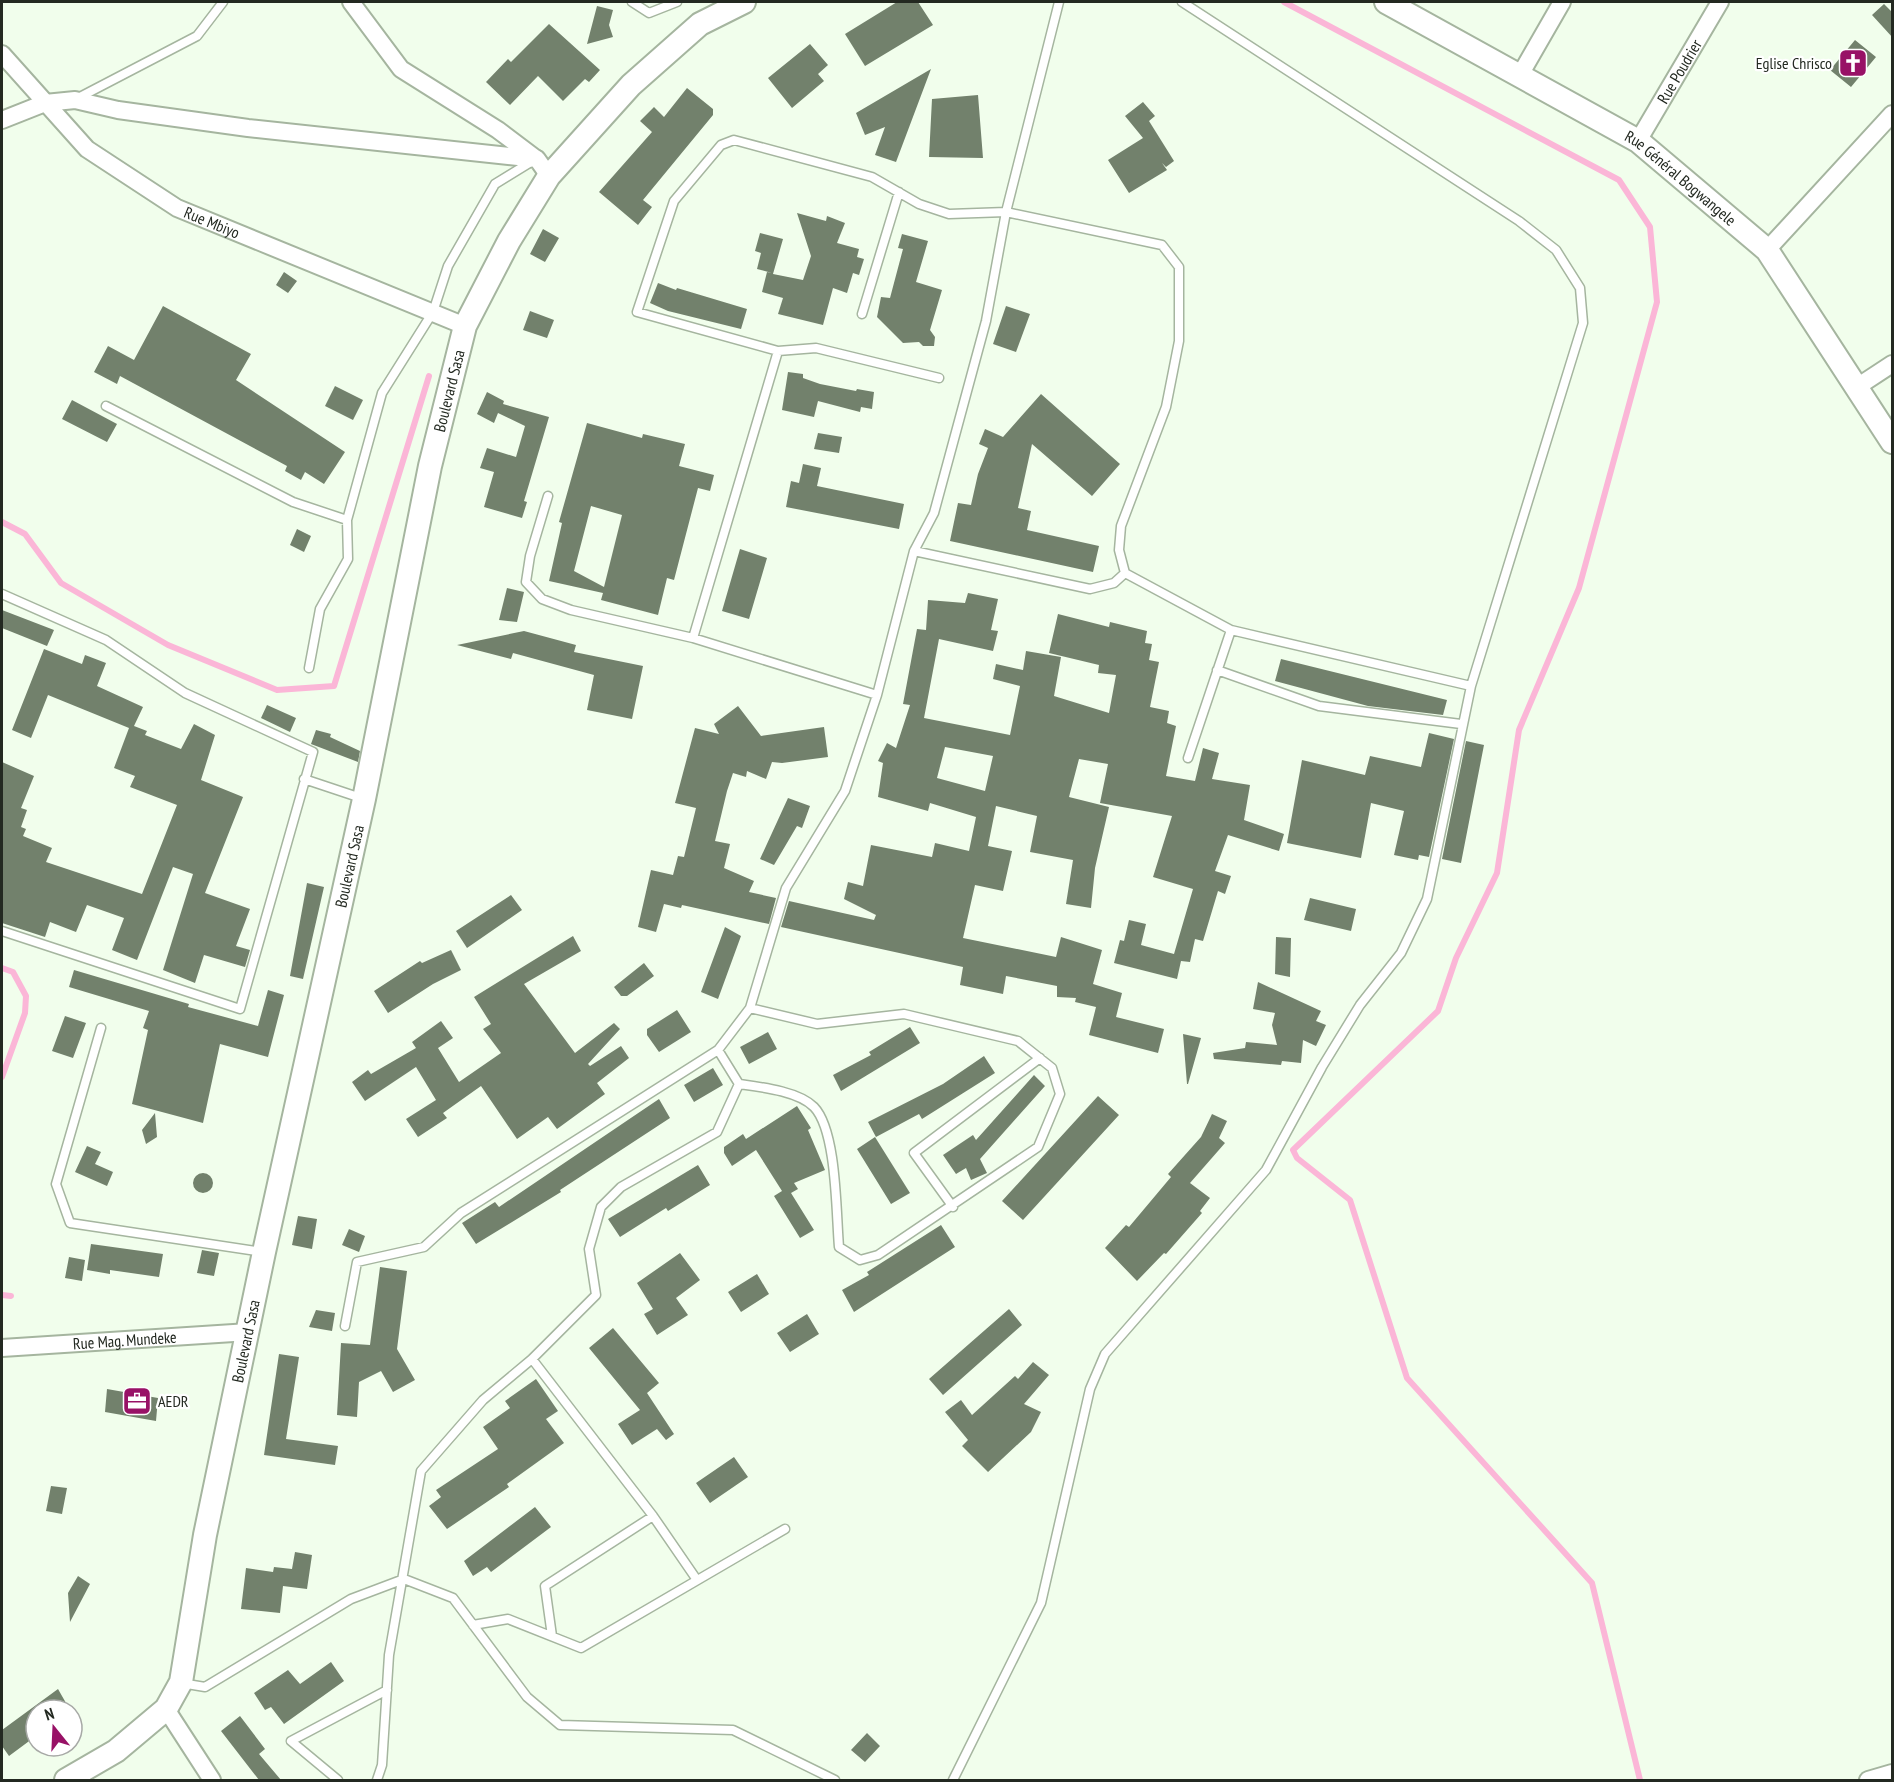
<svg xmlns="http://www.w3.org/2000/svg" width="1894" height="1782" viewBox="0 0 1894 1782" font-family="'PT Sans Narrow',sans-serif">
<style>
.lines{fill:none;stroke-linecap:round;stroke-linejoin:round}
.stream{stroke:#fbb6d7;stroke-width:6}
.building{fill:#72816c;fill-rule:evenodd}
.lane-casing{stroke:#a5b59f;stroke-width:11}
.street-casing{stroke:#a5b59f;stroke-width:20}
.secondary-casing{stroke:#a5b59f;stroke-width:26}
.lane{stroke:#fff;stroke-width:8}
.street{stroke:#fff;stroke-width:16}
.secondary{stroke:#fff;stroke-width:22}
.labels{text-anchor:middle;stroke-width:4.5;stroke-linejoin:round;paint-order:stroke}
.poi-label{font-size:16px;fill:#232921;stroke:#fff;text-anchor:end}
.street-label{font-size:16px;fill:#232921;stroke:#fff}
</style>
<rect width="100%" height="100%" fill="#f1feec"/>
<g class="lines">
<path class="stream" d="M1284,2L1619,180L1650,227L1657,302L1579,588L1519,730L1497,873L1456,958L1438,1011L1293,1150L1297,1158L1350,1200L1407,1378L1592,1583L1640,1780
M2,522L25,534L61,583L168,645L277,690L334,686L429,376
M2,968L13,972L26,996L25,1013L2,1077
M2,1295L11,1296"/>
</g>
<path class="building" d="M897,2H918L933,25L865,66L845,34Z
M1884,4L1893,13V38L1872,15Z
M597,6L613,10L609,25L613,37L587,44Z
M549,24L600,70L589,82L585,79L563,101L538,76L510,105L486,82L508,59L511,62Z
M1855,40L1876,57L1851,87L1830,70Z
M810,44L828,65L818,74L824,81L792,108L768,78Z
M931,69L896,162L875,155L885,127L865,135L856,113Z
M687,88L713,109V115L643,200L652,207L638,225L599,192L652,132L640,121L654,107L664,117Z
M978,95L983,158L929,157L932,99Z
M1143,102L1155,116L1149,121L1174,161L1166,167L1162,163L1167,170L1129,193L1108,160L1143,138L1125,116Z
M797,213L826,221L827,216L845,223L837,243L859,249L857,257L864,259L859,275L853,273L847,293L833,288L823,325L778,314L783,298L762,292L767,272L772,273L757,269L761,253L755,251L760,233L783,239L773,274L803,280L811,256Z
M543,229L559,238L545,262L530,254Z
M902,234L928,241L916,282L942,290L930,330L935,337L934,346H923L919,342L903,343L877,317L881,297L890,298L903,249L898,248Z
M284,272L297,281L288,293L276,285Z
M658,283L676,290L677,288L747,309L741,329L668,311L650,303Z
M163,306L251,354L236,380L345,452L324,484L305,472L301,480L285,471L287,466L120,376L117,384L94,372L108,346L134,360Z
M1006,306L1030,314L1016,352L993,344Z
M530,311L554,320L547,338L523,330Z
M788,372L803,374V378L820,384L856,391L857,389L874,392L872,409L861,407L860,412L818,401L814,417L782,410Z
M335,386L363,400L353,420L325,406Z
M487,392L504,401L503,404L549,417L524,501L527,502L522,518L484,507L494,472L480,468L487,448L516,457L525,426L498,413L494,423L477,414Z
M1041,394L1120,464L1092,496L1032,444L1018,508L1031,511L1027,530L1099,546L1093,572L950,541L958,503L971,505L978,474L988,448L979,444L985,429L1003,437Z
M72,400L117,424L107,442L62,419Z
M587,423L642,438L643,434L685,444L679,466L714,475L710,491L698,488L674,580L667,578L658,615L601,600L603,593L549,581L562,523L559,522ZM591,506L622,515L604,587L574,571Z
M818,433L842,437L839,453L814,449Z
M803,464L821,468L817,486L904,504L899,529L786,507L791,481L799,483Z
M297,529L311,536L304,552L290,545Z
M740,549L767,558L749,619L722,611Z
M507,588L524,592L517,622L499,620Z
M968,593L998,599L991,630L998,631L993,651L939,639L924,718L1010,735L1020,686L993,679L996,664L1023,670L1026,651L1061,657L1054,696L1109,713L1116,675L1098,673L1099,665L1049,653L1058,614L1109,627L1110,622L1147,631L1145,643L1152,644L1149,660L1159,662L1150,707L1169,711L1167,723L1176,726L1166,776L1195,781L1203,748L1219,753L1212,779L1250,785L1244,820L1284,834L1279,851L1228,835L1215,871L1231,876L1225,894L1218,891L1203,941L1195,939L1190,962L1181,961L1177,979L1114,963L1120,940L1124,941L1129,920L1146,924L1141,945L1174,954L1193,889L1153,877L1172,816L1100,803L1108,764L1079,759L1069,797L1109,807L1095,868L1091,908L1066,904L1073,860L1030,852L1037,816L996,806L988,846L1012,851L1003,891L975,885L963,938L1056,957L1061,937L1102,950L1093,984L1122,993L1116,1017L1164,1029L1158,1053L1089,1035L1096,1007L1075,1002L1076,998L1057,997V986L1006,976L1003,994L960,985L963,967L781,927L789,901L874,920L876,915L844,899L848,882L863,886L871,845L932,857L935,843L969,851L976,817L930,803L928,811L878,797L883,763L878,761L887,743L896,748L910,705L903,704L917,629L926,630L928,600L965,603ZM945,747L993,756L985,791L937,778Z
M2,610L54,630L47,646L2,628Z
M524,631L576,645L574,652L643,666L632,719L587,710L594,675L513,653L511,659L457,645Z
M44,649L82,664L85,655L106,663L97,686L143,707L134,726L147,731L145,735L181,749L194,724L215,735L201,780L243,797L205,893L250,909L236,946L250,950L245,967L204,955L195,983L163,970L193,874L173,867L137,960L112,950L124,918L87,905L76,932L50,922L45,937L2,923V762L34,776L21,808L27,810L21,827L26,829L23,836L52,848L46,862L142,894L177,805L130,787L135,776L114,768L129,728L48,695L31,738L12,730Z
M1281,659L1447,700L1443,715L1368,706L1275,681Z
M267,705L296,718L290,732L261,718Z
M738,706L761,736L824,727L828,757L782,763L772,762L766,779L747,771L746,777L733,773L727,791L715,841L730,844L724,868L754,881L749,892L776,898L769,924L682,905L681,908L664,904L656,932L638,927L651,870L673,875L678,856L684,857L696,808L675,803L695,728L719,734L714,724Z
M316,730L331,734L330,737L360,751L358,762L311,744Z
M1429,733L1454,739L1429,857L1419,855L1418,860L1394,855L1404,811L1371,803L1361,858L1287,843L1302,760L1365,775L1370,756L1421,767Z
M1466,741L1484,745L1461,863L1442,859Z
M788,798L810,806L802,828L797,826L774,865L760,859Z
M307,883L324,887L303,979L290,976Z
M511,895L522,910L467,948L456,931Z
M1310,898L1356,909L1351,931L1304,920Z
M725,927L741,936L718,999L701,992Z
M573,936L581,951L524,984L575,1053L614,1023L620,1029L588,1064L590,1066L621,1046L629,1058L597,1083L605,1094L557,1129L548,1117L517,1139L481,1086L443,1113L447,1118L418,1137L406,1119L436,1100L416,1067L365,1101L352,1082L368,1070L371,1074L416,1048L412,1042L441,1021L453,1038L438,1048L459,1082L501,1053L483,1029L491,1024L474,997Z
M1276,937L1291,938L1290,977L1275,974Z
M451,950L461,970L433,984L388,1013L374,991L420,961L422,963Z
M644,963L654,976L627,996H621L614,987Z
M74,970L189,1004L188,1007L258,1026L268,990L284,995L268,1057L220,1044L203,1123L132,1104L148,1030L143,1028L149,1011L69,987Z
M1258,982L1321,1011L1316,1021L1326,1025L1316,1046L1303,1040L1301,1063L1282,1061L1281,1065L1214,1059L1213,1053L1245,1048L1246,1042L1277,1045L1272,1025L1275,1013L1253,1009Z
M677,1010L691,1032L659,1052L647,1035V1029Z
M65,1016L86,1023L73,1058L52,1051Z
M910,1027L920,1043L841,1091L833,1075L871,1055L869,1052Z
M768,1032L777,1049L749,1064L740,1047Z
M1183,1034L1201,1038L1188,1084H1187Z
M984,1056L995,1073L922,1119L919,1114L876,1137L868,1122L943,1084Z
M713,1068L723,1085L694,1102L684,1085Z
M1034,1075L1045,1086L980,1159L987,1173L971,1180L966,1168L956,1174L943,1155L973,1135L976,1140Z
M1098,1096L1119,1115L1023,1220L1002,1201Z
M659,1099L670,1118L560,1190L561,1192L476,1244L462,1223L495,1202L499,1207Z
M797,1106L811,1128L808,1130L825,1170L794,1183L798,1189L791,1193L814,1230L800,1238L774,1196L782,1191L756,1150L732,1166L724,1153V1147L743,1134L746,1139Z
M155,1113L157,1137L146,1144L142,1130Z
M1212,1114L1227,1121L1219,1138L1225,1143L1190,1183L1210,1198L1200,1211L1202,1213L1166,1254L1164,1253L1137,1281L1105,1248L1126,1225L1129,1227L1171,1177L1168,1174L1201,1137Z
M875,1137L910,1193L891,1204L857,1149Z
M87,1146L101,1152L95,1164L113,1172L107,1186L75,1172Z
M698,1165L710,1185L668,1211L666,1208L620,1237L608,1219Z
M193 1183a10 10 0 1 1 20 0a10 10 0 1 1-20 0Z
M298,1216L317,1219L312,1249L292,1245Z
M941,1225L955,1247L854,1312L842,1290L869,1275L867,1272Z
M349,1229L365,1236L359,1252L342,1245Z
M91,1244L163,1254L159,1277L110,1270V1274L87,1270Z
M202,1250L219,1253L214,1276L197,1273Z
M680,1253L700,1280L676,1298L688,1315L657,1335L644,1314L653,1309L637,1283Z
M69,1257L85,1260L82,1281L65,1278Z
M380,1267L407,1271L397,1349L415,1380L393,1392L381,1371L359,1382L357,1417L337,1415L341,1343L370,1345Z
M757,1274L769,1294L741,1312L728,1292Z
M1009,1309L1022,1325L943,1395L929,1379Z
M316,1310L335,1313L332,1331L309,1327Z
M807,1314L819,1334L790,1352L777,1333Z
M613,1328L659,1383L647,1393L674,1434L666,1440L657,1429L632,1445L618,1424L640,1410L589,1348Z
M279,1354L299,1357L286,1439L338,1446L335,1465L264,1455Z
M1033,1362L1049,1375L1024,1404L1041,1412L1031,1432L988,1472L962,1446L968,1440L945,1412L961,1400L972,1415L1015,1376L1018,1379Z
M536,1379L558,1411L546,1419L564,1443L507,1484L509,1487L447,1529L429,1506L441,1497L436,1490L498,1449L483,1427L510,1408L505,1401Z
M107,1389L158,1398L156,1421L105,1412Z
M734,1457L748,1477L710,1503L696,1483Z
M51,1486L67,1488L62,1514L46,1511Z
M535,1507L551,1527L491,1572L487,1567L473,1576L464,1561Z
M295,1552L312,1555L307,1589L283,1586L280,1613L241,1609L246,1568L273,1572L274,1567L292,1569Z
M78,1576L90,1584L70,1622L68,1593Z
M331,1662L344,1681L284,1724L271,1707L265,1710L254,1693L288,1670L300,1684Z
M58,1689L70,1710H36V1736L9,1756L2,1746V1730Z
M240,1716L265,1749L259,1754L281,1780H259L221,1731Z
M867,1733L880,1746L865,1762L851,1750Z"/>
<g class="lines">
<g class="lane-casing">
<path id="lane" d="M632,2L649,13L677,2
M78,98L197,36L223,2
M862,314L899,192
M778,351L637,312L674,201L721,145L734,140L872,177L919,204L949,214L1006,212L1162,245L1179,267V341L1166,407L1121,526L1119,550L1125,573L1114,583L1090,589L914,551
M106,406L293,502L347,520
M548,496L530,556L526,582L542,599L571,610L693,638L877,695
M1125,573L1231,630L1471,686
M2,594L106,640L185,693L313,752L240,1009L2,931
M693,638L778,351L816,348L939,378
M309,668L320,609L348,559L347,520L382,393L433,312L448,266L495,184L534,160
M1217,670L1319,706L1461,724
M1188,758L1231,630
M304,779L364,799
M101,1028L56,1184L70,1223L263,1252
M739,1084C760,1087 798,1091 814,1107C837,1131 836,1213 839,1247L860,1260L878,1255L1038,1147L1060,1094L1052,1068L1018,1041L904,1014L817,1024L750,1008
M953,1207L914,1153L1040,1058
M345,1326L357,1262L424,1247L461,1213L718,1050L750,1008L786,888L845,791L877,695L914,551L934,513L986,321L1006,212L1059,2
M532,1359L653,1516L697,1580
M473,1625L508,1619L581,1648L785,1529
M552,1636L545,1586L653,1516
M181,1683L205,1687L351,1599L404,1579L453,1598L527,1697L560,1725L733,1730L835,1780
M338,1780L291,1741L387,1690
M377,1780L382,1765L389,1655L421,1471L483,1400L532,1359L596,1295L589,1249L601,1207L621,1187L717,1132L739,1084L718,1050
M953,1780L1041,1603L1090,1389L1105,1354L1266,1170L1322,1067L1360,1005L1401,953L1427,899L1471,686L1583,323L1580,288L1556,250L1519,221L1182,2"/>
</g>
<g class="street-casing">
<g id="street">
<path d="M351,2L401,69L498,130L535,158"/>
<path id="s1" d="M2,54L87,149L177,208L465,326"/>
<path d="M1520,75L1562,2"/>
<path d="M2,120L45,103L75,100L118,110L248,128L537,159L549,176"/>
<path id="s2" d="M1638,141L1720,2"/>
<path d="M1767,250L1892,114"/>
<path d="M1857,387L1892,364"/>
<path id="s3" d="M2,1348L249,1332"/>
<path d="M166,1709L212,1780"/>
<path d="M1868,1780L1892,1773"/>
</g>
</g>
<g class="secondary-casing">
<g id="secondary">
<path id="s4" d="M1386,2L1638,141L1767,250L1892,442"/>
<path id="s5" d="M66,1780L116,1751L166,1709L181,1682L205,1535L264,1252L364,799L430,466L465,326L509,241L549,176L631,85L700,24L744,2"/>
</g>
</g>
<use href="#lane" class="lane"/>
<use href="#street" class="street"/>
<use href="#secondary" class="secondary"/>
</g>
<defs>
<g id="church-square" transform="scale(1.5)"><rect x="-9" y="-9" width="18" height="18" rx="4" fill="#981166" stroke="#fff"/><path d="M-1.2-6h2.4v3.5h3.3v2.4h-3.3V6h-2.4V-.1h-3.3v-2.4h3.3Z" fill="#fff"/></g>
<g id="office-square" transform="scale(1.5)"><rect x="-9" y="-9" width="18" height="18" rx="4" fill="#981166" stroke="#fff"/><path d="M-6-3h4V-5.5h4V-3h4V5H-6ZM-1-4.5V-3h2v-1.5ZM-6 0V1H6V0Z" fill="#fff"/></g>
</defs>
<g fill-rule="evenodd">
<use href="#church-square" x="1853" y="63"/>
<use href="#office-square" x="137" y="1401"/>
</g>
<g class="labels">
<g class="poi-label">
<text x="1832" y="69">Eglise Chrisco</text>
<text x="158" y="1407" text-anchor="start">AEDR</text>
</g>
<g class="street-label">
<text dy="6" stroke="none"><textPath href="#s2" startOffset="81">Rue Poudrier</textPath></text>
<text dy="6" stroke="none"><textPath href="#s4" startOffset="344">Rue Général Bogwangele</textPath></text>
<text dy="6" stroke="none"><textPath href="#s1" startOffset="273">Rue Mbiyo</textPath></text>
<text dy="6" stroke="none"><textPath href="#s5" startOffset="1473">Boulevard Sasa</textPath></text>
<text dy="6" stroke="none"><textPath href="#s5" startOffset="987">Boulevard Sasa</textPath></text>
<text dy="6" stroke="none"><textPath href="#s3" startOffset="123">Rue Mag. Mundeke</textPath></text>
<text dy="6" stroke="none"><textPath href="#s5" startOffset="501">Boulevard Sasa</textPath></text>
</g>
</g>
<rect width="1894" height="1782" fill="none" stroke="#232921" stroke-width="6"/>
<g transform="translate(54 1728) rotate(342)"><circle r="28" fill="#ffffff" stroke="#a7a9a6" stroke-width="1.5"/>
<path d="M0-4.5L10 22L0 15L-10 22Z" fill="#981166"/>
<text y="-9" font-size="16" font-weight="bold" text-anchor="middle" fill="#232921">N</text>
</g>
</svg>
